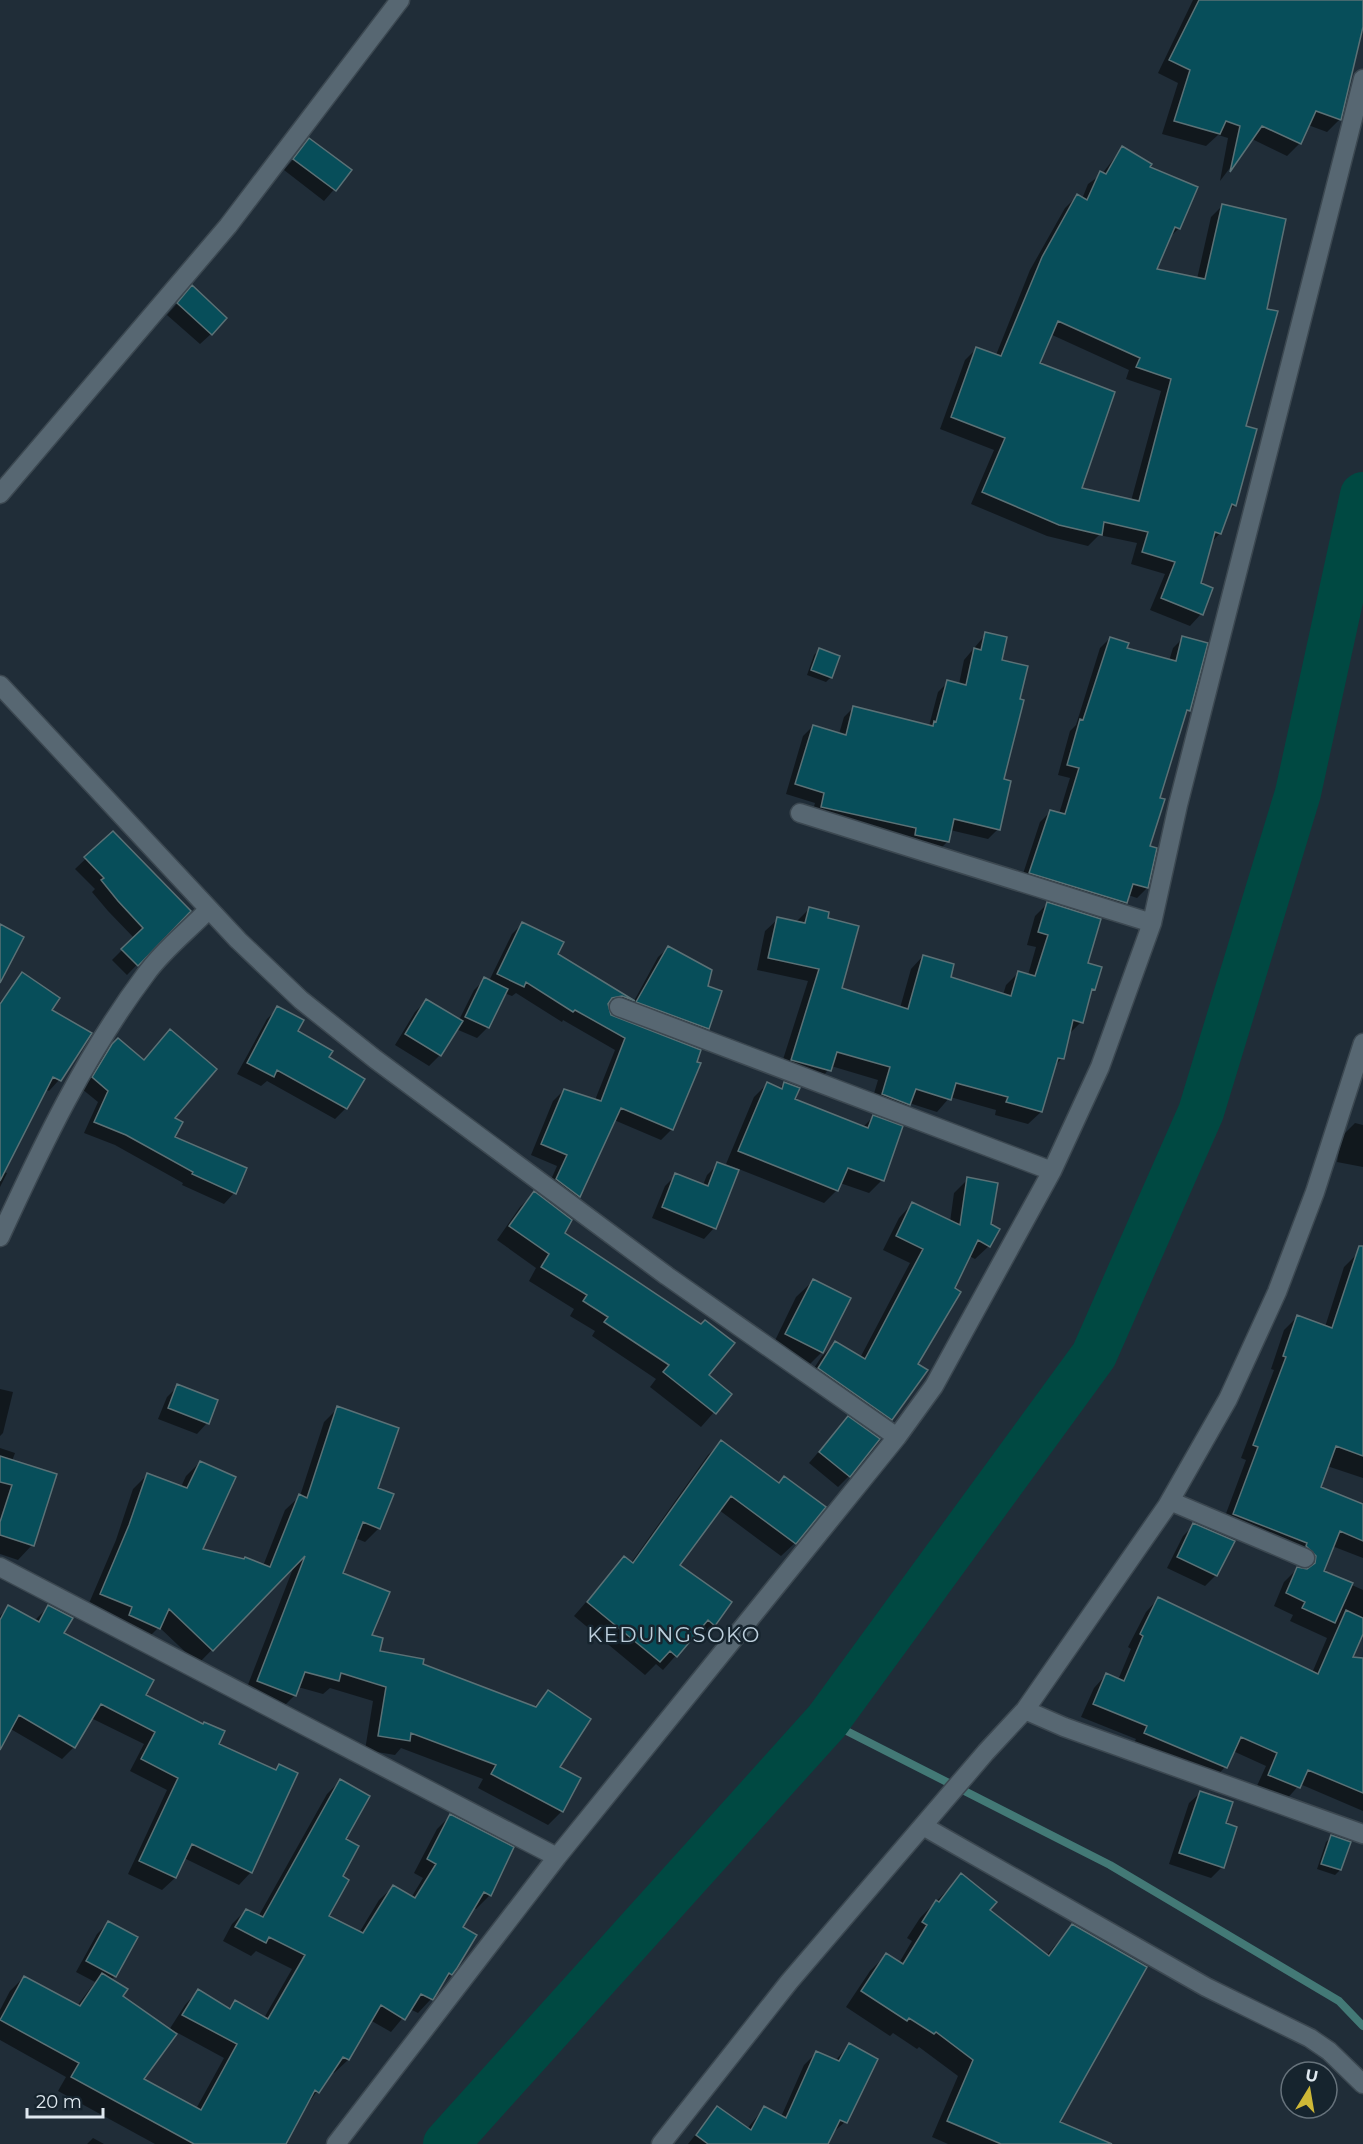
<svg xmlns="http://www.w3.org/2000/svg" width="1363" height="2144" viewBox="0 0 1363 2144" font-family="Montserrat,sans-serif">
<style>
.shadow{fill:#0007;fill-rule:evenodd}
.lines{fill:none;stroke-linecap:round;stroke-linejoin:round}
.stream{stroke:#437976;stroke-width:8}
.river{stroke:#004942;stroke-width:46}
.building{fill:#074e5a;stroke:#5b7176;stroke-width:1.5;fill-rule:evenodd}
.minor-casing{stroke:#3c4851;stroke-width:21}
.minor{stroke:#576772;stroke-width:18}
.labels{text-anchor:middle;stroke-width:5;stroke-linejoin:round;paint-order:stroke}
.quarter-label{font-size:21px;letter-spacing:1.5px;fill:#bdcfdc;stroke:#16242e}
</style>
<rect width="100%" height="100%" fill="#202d38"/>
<path class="shadow" d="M1193,0H1363V29L1340,119L1327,132L1308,125L1300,143L1287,156L1252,139L1220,181L1228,138L1218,135L1206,146L1162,134L1178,83L1158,73Z
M310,140L350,171L324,201L284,170Z
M1122,148L1148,168L1179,228L1169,238L1155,270L1197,279L1211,217L1223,205L1265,310L1244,427L1235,505L1228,512L1220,533L1211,543L1199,584L1201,614L1190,626L1150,610L1165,574L1131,564L1137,543L1099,535L1088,546L1047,536L971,504L994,450L940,429L965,360L977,348L996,355L1030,270L1065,208L1077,196L1082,199L1088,184L1102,174ZM1050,334L1129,370L1126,379L1161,391L1131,501L1080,489L1038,364Z
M182,298L211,334L200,344L167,315Z
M986,634L1001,661L1002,780L998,829L988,839L950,830L948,841L938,851L811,817L815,803L786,794L803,736L813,726L839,734L844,717L854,707L929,726L938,692L948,682L959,684L964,660Z
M1110,638L1125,649L1169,661L1173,648L1183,638L1189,710L1184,715L1158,799L1148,847L1147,888L1137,898L1128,895L1126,903L1116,913L1020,883L1040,822L1050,812L1059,814L1070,778L1058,775L1070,731L1076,725L1100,648Z
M819,650L831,677L826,682L807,675L814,655Z
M113,833L189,911L127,975L112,960L134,938L108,911L92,892L95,889L75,869Z
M1047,904L1086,964L1093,989L1089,993L1081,1022L1068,1035L1062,1058L1053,1068L1041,1112L1028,1124L995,1115L996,1110L950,1097L937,1112L909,1103L896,1117L870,1107L878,1080L831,1066L818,1083L779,1072L808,981L757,970L765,931L778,919L797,921L809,909L826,919L840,989L900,1008L911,969L923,956L949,978L1003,995L1006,985L1018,973L1028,975L1036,947L1027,945L1035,916Z
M522,924L556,955L632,1001L623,1011L608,1007L609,1016L699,1051L672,1129L661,1140L614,1120L579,1196L568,1207L546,1191L557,1166L531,1155L553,1101L564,1090L595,1100L615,1050L563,1020L562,1022L516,993L512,996L504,993L488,1027L477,1038L456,1029L440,1055L429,1066L395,1045L415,1012L426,1001L459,1020L474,990L485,979L489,981L512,934Z
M668,948L707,987V1028L698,1038L628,1012L658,957Z
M23,974L50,1010L90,1034L59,1080L49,1091L45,1089L3,1172L7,1173L0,1187V1002Z
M278,1008L296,1031L327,1058L346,1108L335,1119L267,1081L261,1086L237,1074L267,1019Z
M170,1031L172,1138L234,1193L224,1204L182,1185L183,1183L115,1145L84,1133L98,1102L82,1089L101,1057L118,1040L143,1061Z
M784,1083L793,1100L863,1127L873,1117L882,1180L869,1193L840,1183L837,1190L824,1203L726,1164L754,1097L767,1084L779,1089Z
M1355,1123L1363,1125V1167L1337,1162L1342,1136Z
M718,1164L714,1228L704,1239L652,1218L665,1186L676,1175L703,1185L707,1175Z
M968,1179L989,1246L975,1259L969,1256L891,1419L878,1432L805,1382L822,1356L835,1343L860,1358L910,1263L883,1250L899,1218L912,1204L950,1222L954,1193Z
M534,1193L563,1234L707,1375L730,1394L701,1427L650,1387L656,1379L592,1336L595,1331L570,1316L574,1309L529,1281L536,1268L497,1240L520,1207Z
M1357,1254L1363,1256V1478L1327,1466L1319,1488L1363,1506V1558L1332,1546L1323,1572L1363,1590V1631L1331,1703L1363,1712V1811L1300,1784L1286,1800L1256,1788L1266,1766L1233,1751L1225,1767L1213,1780L1132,1747L1136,1739L1081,1717L1094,1688L1106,1675L1118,1680L1131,1649L1128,1647L1146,1612L1158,1599L1312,1673L1327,1638L1290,1621L1293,1615L1274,1606L1284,1582L1298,1568L1302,1570V1565L1221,1527L1246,1460L1241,1458L1274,1370L1271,1369L1284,1330L1297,1317L1325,1327L1344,1267Z
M813,1281L822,1352L805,1369L770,1351L796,1297Z
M178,1386L207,1423L197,1434L158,1419L167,1397Z
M0,1389L13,1392L3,1433L0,1436Z
M338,1408L376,1489L379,1528L365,1542L355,1538L341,1574L378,1653L421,1665L533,1708L548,1692L562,1811L548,1825L478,1788L483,1779L401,1748L395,1755L365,1750L373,1701L330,1688L323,1694L298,1687L295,1695L281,1709L244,1695L294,1566L198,1664L159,1627L144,1642L87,1608L116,1540L133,1489L147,1475L181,1487L186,1476L200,1462L201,1550L263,1566L285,1510L300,1496L324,1422Z
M848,1418L849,1476L838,1487L809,1463Z
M721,1442L795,1543L781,1556L719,1510L678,1566L714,1625L701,1638L695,1634L663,1670L656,1664L645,1675L574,1616L624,1558L631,1563L708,1455Z
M0,1448L15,1453L12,1461L32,1545L18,1560L0,1554Z
M1194,1525L1216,1575L1205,1586L1167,1568L1183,1536Z
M8,1607L34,1621L48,1607L62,1634L144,1696L217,1745L275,1771L279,1766L296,1774L251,1872L239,1885L184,1858L175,1878L162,1890L128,1874L167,1790L130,1771L144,1744L91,1718L74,1747L62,1759L9,1728L0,1742V1616Z
M340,1781L344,1840L341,1877L327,1917L359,1933L379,1900L393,1887L411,1898L423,1878L414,1873L437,1829L450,1816L490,1895L476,1909L473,1907L460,1927L451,1974L431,1999L418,2013L410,2009L391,2032L370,2020L348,2060L334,2073L331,2072L279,2144H155L58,2091L66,2077L0,2040V2010L10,1991L24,1977L77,2006L95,1982L76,1972L97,1934L108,1923L115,1976L111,1980L121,1996L169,2030L185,2005L198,1991L228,2009L235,2002L264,2018L292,1969L256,1951L251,1956L223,1941L232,1924L246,1910L258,1917L327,1794ZM176,2032L224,2058L196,2109L142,2080Z
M1200,1793L1224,1824L1222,1867L1211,1878L1169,1864L1189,1803Z
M1331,1837L1349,1843L1340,1870L1335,1875L1317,1869L1326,1842Z
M962,1875L988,1911L1046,1956L1072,1926L1058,2123L1086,2144H948L932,2137L958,2076L919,2047L917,2049L893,2033L890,2036L846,2007L870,1971L886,1955L899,1963L912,1941L907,1938L920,1918Z
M849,2045L845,2122L831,2134L827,2144H688L717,2108L747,2129L764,2108L781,2117L804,2065L816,2053L835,2061Z
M93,2138L104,2144H87Z"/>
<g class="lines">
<path class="stream" d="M827,1721L1110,1865L1339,2001L1363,2026"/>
<path class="river" d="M446,2144L827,1721L1094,1355L1201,1112L1298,793L1363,495"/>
</g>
<path class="building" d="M1199,0H1363V27L1341,120L1316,111L1301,144L1262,126L1230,172L1240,126L1226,121L1220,134L1174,121L1190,70L1169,60Z
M309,138L352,170L336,191L293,159Z
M1122,146L1152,164L1150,167L1198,187L1180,229L1175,227L1157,269L1205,279L1222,204L1286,219L1267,309L1278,311L1246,426L1257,429L1236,506L1232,504L1221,534L1215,532L1201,583L1213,588L1203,615L1161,598L1175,562L1142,552L1148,532L1104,522L1102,535L1059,525L982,492L1005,438L951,417L976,347L1001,356L1042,257L1077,194L1087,200L1100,171L1106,174ZM1058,321L1140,358L1136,367L1171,379L1139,501L1082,488L1115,392L1040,363Z
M192,285L227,318L212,335L177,303Z
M985,632L1007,637L1002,660L1028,666L1020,699L1024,700L1004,779L1011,781L1000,830L954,819L949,842L915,835L916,828L821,807L824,793L795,784L813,725L846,735L853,706L933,726L934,721L936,722L947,680L966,685L974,648L981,650Z
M1182,636L1208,643L1190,711L1187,710L1160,798L1165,799L1150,846L1157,848L1148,888L1133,884L1127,903L1029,873L1050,810L1065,814L1079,768L1067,765L1080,719L1083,720L1110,637L1129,643L1127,648L1176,661Z
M819,648L840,656L832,678L811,670Z
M113,831L191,911L138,966L121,949L143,928L118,901L101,880L104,878L84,857Z
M1047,902L1101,919L1088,963L1102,967L1095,990L1092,989L1083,1023L1073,1020L1064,1059L1058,1058L1042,1112L1006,1102L1008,1097L956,1083L951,1100L916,1089L910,1105L882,1094L890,1067L837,1052L831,1071L791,1060L819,969L768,958L777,917L805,923L809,907L829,912L828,918L859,926L842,988L908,1009L923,955L954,964L951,977L1011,996L1018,971L1035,976L1048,935L1038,932Z
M522,922L564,942L558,954L635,1001L622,996L612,998L608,1004L611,1015L701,1050L697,1062L701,1063L673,1130L621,1108L580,1197L556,1179L567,1155L541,1144L564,1089L601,1101L625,1038L575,1010L573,1012L526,982L524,987L497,974Z
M0,924L24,937L0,983Z
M668,946L712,970L708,986L722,991L709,1029L636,1002Z
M22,972L60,998L52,1010L92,1033L61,1081L53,1077L0,1181V1004Z
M484,977L508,989L489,1028L465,1017Z
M426,999L463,1021L441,1056L405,1034Z
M277,1006L304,1020L298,1031L333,1051L329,1057L365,1079L347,1109L277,1070L274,1077L247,1063Z
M170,1029L217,1069L175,1118L183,1122L175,1137L247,1168L236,1194L192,1174L193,1172L126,1135L94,1122L108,1091L92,1077L112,1044L118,1038L144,1060Z
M767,1082L782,1089L784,1082L800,1088L795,1099L868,1128L873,1115L903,1126L884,1181L848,1168L838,1191L738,1151Z
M717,1162L739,1170L716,1229L662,1207L675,1173L708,1186Z
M967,1177L998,1183L991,1224L1000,1229L990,1247L978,1240L955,1288L961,1292L918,1364L928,1370L892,1420L818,1368L835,1341L865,1359L923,1249L896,1236L912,1202L960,1225Z
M534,1191L572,1220L565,1233L701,1324L705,1320L735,1343L709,1375L732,1394L716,1414L663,1372L669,1365L604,1322L608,1317L583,1301L587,1295L541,1267L549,1254L509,1226Z
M1359,1246H1363V1456L1336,1446L1321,1487L1363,1504V1541L1340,1531L1324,1571L1353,1583L1335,1623L1302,1608L1305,1602L1286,1593L1297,1567L1307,1569L1315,1563L1316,1556L1306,1546L1307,1543L1233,1514L1258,1447L1253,1445L1286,1357L1283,1356L1297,1315L1332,1328Z
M813,1279L851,1298L823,1353L785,1334Z
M177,1384L218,1400L209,1424L168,1408Z
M337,1406L399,1428L378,1488L394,1494L380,1529L363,1522L343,1573L390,1592L372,1635L383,1638L380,1651L424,1659L423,1664L536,1707L548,1690L591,1719L560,1767L581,1778L563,1812L491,1774L496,1765L411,1733L410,1741L378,1736L386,1687L341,1673L339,1681L305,1672L296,1696L257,1681L305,1556L213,1651L169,1609L160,1629L129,1615L132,1607L100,1594L129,1525L147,1473L187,1488L200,1461L236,1477L203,1549L244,1559L245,1557L270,1567L299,1494L307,1498Z
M848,1416L880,1439L850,1477L819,1452Z
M721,1440L779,1483L784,1476L826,1507L796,1544L731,1496L680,1565L732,1602L715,1626L708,1620L677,1657L670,1651L660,1662L587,1602L624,1556L633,1563Z
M0,1456L57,1474L34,1546L0,1535V1522L12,1485L0,1482Z
M1193,1523L1235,1541L1217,1576L1177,1557Z
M1158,1597L1318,1674L1346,1610L1363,1618V1634L1353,1657L1363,1658V1793L1308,1770L1300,1788L1268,1775L1277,1753L1241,1737L1227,1768L1144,1733L1147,1726L1093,1704L1106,1673L1124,1681L1143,1636L1140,1634Z
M8,1605L39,1622L48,1605L73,1618L64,1633L154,1680L146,1695L203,1724L204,1722L225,1731L219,1744L276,1770L279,1764L298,1773L252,1873L192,1844L176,1878L139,1861L178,1778L141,1759L155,1732L101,1704L75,1748L19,1715L0,1750V1620Z
M340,1779L370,1796L346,1839L359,1846L343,1876L349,1880L329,1916L363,1933L393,1885L415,1898L436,1864L427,1859L450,1814L514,1847L491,1896L484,1892L463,1927L477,1935L457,1968L452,1975L449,1973L433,2000L421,1994L405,2020L381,2005L349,2060L343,2057L319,2093L315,2090L286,2144H194L71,2077L79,2063L0,2020L24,1976L80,2006L102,1973L128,1989L123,1996L177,2034L144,2079L201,2110L237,2044L182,2015L198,1989L230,2009L235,2000L268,2019L305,1955L269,1937L266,1943L235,1927L246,1909L263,1917Z
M1200,1791L1233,1802L1226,1823L1237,1827L1224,1868L1179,1853Z
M1331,1835L1351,1842L1341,1870L1321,1864Z
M961,1873L997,1902L990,1910L1049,1956L1072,1924L1147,1967L1060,2122L1112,2144H1001L947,2121L973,2060L936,2032L934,2034L909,2018L907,2021L861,1991L886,1953L903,1964L927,1925L922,1922L936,1900L939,1902Z
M108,1921L138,1937L116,1977L86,1961Z
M849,2043L878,2059L847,2123L840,2120L828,2144H708L696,2135L717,2106L751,2130L764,2106L786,2118L816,2051L839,2061Z"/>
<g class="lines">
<g class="minor-casing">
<path id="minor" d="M0,494L228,226L400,0
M0,685L238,940L301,1000L375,1059L667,1276L897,1437
M800,813L1152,923
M619,1007L1052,1171
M0,1237C42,1146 85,1055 146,974C163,950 189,930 209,909
M1170,1501L1305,1558
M0,1567L557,1857
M1025,1710L1064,1727L1363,1834
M923,1826L1206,1987L1310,2038L1329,2051L1363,2084
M336,2144L557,1857L897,1437L934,1386L1052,1171L1100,1067L1152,923L1178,805L1363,79
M661,2144L789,1982L986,1752L1025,1710L1167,1506L1228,1399L1277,1292L1315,1192L1363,1043"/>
</g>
<use href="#minor" class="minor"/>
</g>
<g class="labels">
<g class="quarter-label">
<text x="674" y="1642">KEDUNGSOKO</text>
</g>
</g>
<g transform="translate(1309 2090) rotate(11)"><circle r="28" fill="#16242e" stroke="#66727b" stroke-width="1.5"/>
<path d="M0-4.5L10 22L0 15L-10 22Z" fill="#ceb837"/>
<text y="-9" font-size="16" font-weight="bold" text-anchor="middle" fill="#dfe8ef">U</text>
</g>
<path d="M27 2108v9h76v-9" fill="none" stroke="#dfe8ef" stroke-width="3"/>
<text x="36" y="2108" font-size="18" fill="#dfe8ef" stroke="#16242e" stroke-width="4.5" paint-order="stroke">20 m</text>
</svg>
